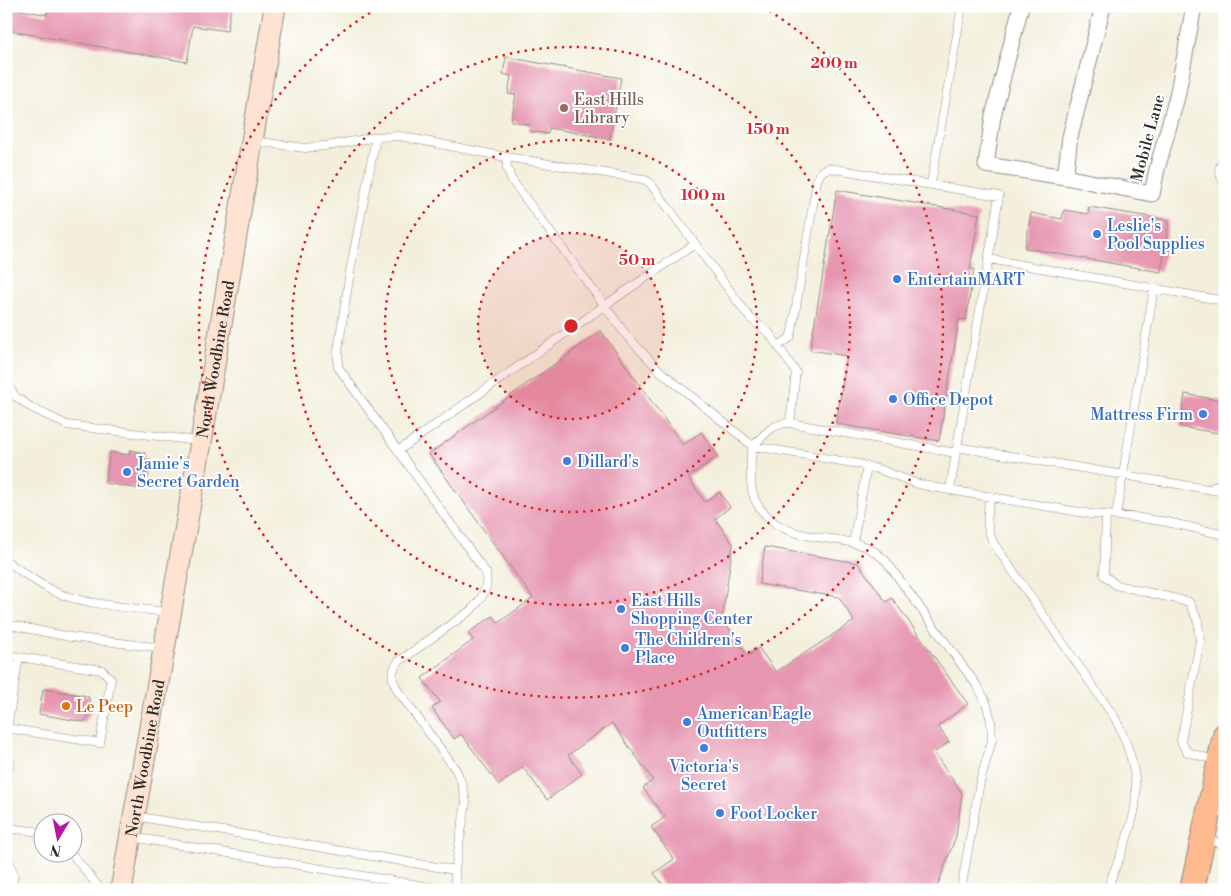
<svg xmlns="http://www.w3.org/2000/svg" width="1231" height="896" viewBox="0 0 1231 896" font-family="'Libre Bodoni',serif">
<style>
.building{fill:#e696b1}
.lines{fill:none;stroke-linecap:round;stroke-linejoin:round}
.service-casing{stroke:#8f8d84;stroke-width:9}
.minor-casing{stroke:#8f8d84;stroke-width:17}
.secondary-casing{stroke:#8f8d84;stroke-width:23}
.primary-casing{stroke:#8f8d84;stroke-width:26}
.service{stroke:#fff;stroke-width:8}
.minor{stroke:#fff;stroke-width:15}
.secondary{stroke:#fee3d2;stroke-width:21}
.primary{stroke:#fcba8e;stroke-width:24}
.ring{fill:none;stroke:#d62828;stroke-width:2.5;stroke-dasharray:2.5 5}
.education-dot{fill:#8d6e63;stroke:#fff;stroke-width:2}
.shop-dot{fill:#3f7fe0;stroke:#fff;stroke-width:2}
.food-dot{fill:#e8710a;stroke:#fff;stroke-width:2}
.labels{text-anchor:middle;stroke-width:4;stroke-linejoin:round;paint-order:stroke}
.education-label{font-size:16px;fill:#785e54;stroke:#fff;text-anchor:start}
.street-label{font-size:16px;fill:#2b2b2b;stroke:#fff}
.shop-label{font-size:16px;fill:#366cbe;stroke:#fff;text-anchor:start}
.food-label{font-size:16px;fill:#c56008;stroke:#fff;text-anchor:start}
.centre{fill:#d62828;stroke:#fff;stroke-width:2.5}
.ring-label{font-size:15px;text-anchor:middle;font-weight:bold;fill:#d62828;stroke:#fff;stroke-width:4;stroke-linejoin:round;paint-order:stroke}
</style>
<rect width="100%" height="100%" fill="#fff"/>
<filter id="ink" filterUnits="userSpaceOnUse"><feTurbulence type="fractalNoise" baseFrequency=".02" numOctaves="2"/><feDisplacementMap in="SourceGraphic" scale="10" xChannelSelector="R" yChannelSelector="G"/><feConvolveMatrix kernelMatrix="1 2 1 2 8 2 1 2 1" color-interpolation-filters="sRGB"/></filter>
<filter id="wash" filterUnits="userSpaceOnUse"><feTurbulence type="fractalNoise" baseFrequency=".0096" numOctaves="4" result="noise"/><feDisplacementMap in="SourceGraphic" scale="20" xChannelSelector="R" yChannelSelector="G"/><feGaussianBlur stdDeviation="1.12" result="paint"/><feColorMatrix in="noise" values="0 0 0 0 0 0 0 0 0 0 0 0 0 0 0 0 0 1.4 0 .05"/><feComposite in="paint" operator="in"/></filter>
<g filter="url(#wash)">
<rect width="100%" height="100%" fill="#f3efdc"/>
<g id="blocks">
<path class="building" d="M48,6H217L231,8L227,31L193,26L187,62L6,30V7L47,15Z
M506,57L621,78L610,139L549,128L548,134L529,131L530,125L511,121L516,95L508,94L511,76L503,74Z
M837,190L979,214L970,269H974L966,320L959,319L939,441L836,424L847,356L810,350Z
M1089,207L1169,220L1161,272L1025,248L1031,213L1062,219L1064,210L1088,214Z
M601,331L683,445L701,432L718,456L688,477L705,502L719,492L730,507L715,519L733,544L722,618L748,656L759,648L776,672L854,621L839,597L759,584L765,547L858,563L886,602L892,598L968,704L938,726L949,742L934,753L962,793L956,836L936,890H667L654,873L674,859L651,827L665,817L643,788L653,780L612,723L568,755L582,774L547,800L523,767L499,785L461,734L454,739L432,708L440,702L422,678L473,640L468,633L493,616L498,623L533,598L429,454Z
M1185,394L1225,401V434L1180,427Z
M130,450L145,453L144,459L149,460L144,484L141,483L140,489L105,483L110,452L129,455Z
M43,689L88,696L92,707L91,713L84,722L39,714Z"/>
</g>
</g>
<g filter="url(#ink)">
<use href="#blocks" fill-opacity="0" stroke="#8f8d84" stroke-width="1"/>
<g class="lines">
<g class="service-casing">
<path id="service" d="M376,137L350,272L338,350V367L486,573C489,590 481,600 470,611L398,662C390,674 391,678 398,691L456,770L462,784L466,802L455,870V880L458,890
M253,141L305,148L333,145L376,137L399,136L506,157L507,167L511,179L627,336L660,371L753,446L859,464L881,470L915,483L932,487L1091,514L1134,517L1167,522L1225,535
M506,157L643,179L650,183L750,318L769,333L796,372L790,423C773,423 766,433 755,444C749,450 751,467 751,477C751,492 754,503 765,514C790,542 828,534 861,545C871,548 878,554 886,561L978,687L986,702L991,721L992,740L980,782L961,890
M1225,159C1216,168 1219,174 1225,184
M931,184L962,6
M1225,214L1223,223L1225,227
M989,259L1225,301
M778,346L790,338L792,331L817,180L822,171L829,168L999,196L956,453L790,423
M6,383L16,397L32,408L67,425L199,441
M957,447L1225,492
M398,451L604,306L695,244
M1210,489L1225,481
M950,490L956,453
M990,496C987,516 985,526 994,544L1115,718C1131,749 1142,786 1132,821C1126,845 1115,867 1107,890
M1106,515L1104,575L1116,585L1189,602L1198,621L1200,641L1181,741L1187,752L1218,761
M1116,516L1154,288
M853,543L867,466
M6,561C20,570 34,581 49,589C79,605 135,608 169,612
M6,624L70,637L163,648
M6,655L102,670L111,679L100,743L6,728
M7,728L19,657
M6,761L10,762L6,779
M1211,812L1225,814
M134,816L455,870
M6,828L42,832
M132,837L448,890
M1205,840L1225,844
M6,854L14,875L11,890
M72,854L101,890"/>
</g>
<g class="minor-casing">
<path id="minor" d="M1021,6L993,116L986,165L1065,177L1152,194L1157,169L1177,97L1194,6
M1065,177L1070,137L1103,6"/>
</g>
<g class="secondary-casing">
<g id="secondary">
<path id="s1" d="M121,890L201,442L275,6"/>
</g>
</g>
<g class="primary-casing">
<path id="primary" d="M1192,890L1225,735"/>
</g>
<use href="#service" class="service"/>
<use href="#minor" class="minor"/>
<use href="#secondary" class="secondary"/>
<use href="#primary" class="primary"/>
</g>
</g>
<circle cx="571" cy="326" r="93" fill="#d62828" fill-opacity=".12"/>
<g class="ring">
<circle cx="571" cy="326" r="93"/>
<circle cx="571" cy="326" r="186"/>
<circle cx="571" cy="326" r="279"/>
<path d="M763 7A372 372 0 1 1 379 7"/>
</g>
<circle class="education-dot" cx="564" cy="108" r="5"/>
<g class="shop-dot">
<circle cx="1097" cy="234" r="5"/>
<circle cx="897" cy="279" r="5"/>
<circle cx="893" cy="399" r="5"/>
<circle cx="1203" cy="414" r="5"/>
<circle cx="567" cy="461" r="5"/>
<circle cx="127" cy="472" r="5"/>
<circle cx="621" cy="609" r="5"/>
<circle cx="625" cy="648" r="5"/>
<circle cx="687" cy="722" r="5"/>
<circle cx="704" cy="748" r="5"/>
<circle cx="720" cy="813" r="5"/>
</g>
<circle class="food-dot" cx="66" cy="706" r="5"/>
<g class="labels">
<g class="education-label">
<text x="574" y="105">East Hills<tspan x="574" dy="18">Library</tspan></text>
</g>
<g class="street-label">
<text transform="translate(1147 138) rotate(-75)" y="6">Mobile Lane</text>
<text dy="6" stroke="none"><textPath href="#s1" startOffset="539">North Woodbine Road</textPath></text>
<text dy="6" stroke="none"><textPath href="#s1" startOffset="134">North Woodbine Road</textPath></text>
</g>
<g class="shop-label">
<text x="1107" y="231">Leslie's<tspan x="1107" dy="18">Pool Supplies</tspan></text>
<text x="907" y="285">EntertainMART</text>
<text x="903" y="405">Office Depot</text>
<text x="1193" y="420" text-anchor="end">Mattress Firm</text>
<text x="577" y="467">Dillard's</text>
<text x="137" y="469">Jamie's<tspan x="137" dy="18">Secret Garden</tspan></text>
<text x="631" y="606">East Hills<tspan x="631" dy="18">Shopping Center</tspan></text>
<text x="635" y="645">The Children's<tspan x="635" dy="18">Place</tspan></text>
<text x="697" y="719">American Eagle<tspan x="697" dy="18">Outfitters</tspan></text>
<text x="704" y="772" text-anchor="middle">Victoria's<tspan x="704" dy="18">Secret</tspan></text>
<text x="730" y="819">Foot Locker</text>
</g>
<g class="food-label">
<text x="76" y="712">Le Peep</text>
</g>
</g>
<circle cx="571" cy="326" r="8" class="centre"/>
<g class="ring-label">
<text x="834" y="68">200 m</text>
<text x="768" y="134">150 m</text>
<text x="703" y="200">100 m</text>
<text x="637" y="265">50 m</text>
</g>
<rect width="1231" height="896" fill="none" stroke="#fff" stroke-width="25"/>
<g transform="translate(58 838) rotate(190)"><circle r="24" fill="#ffffff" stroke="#aaaaaa"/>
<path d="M0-4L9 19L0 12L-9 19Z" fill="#b5179e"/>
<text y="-8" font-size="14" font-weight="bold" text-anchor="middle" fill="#2b2b2b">N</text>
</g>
</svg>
